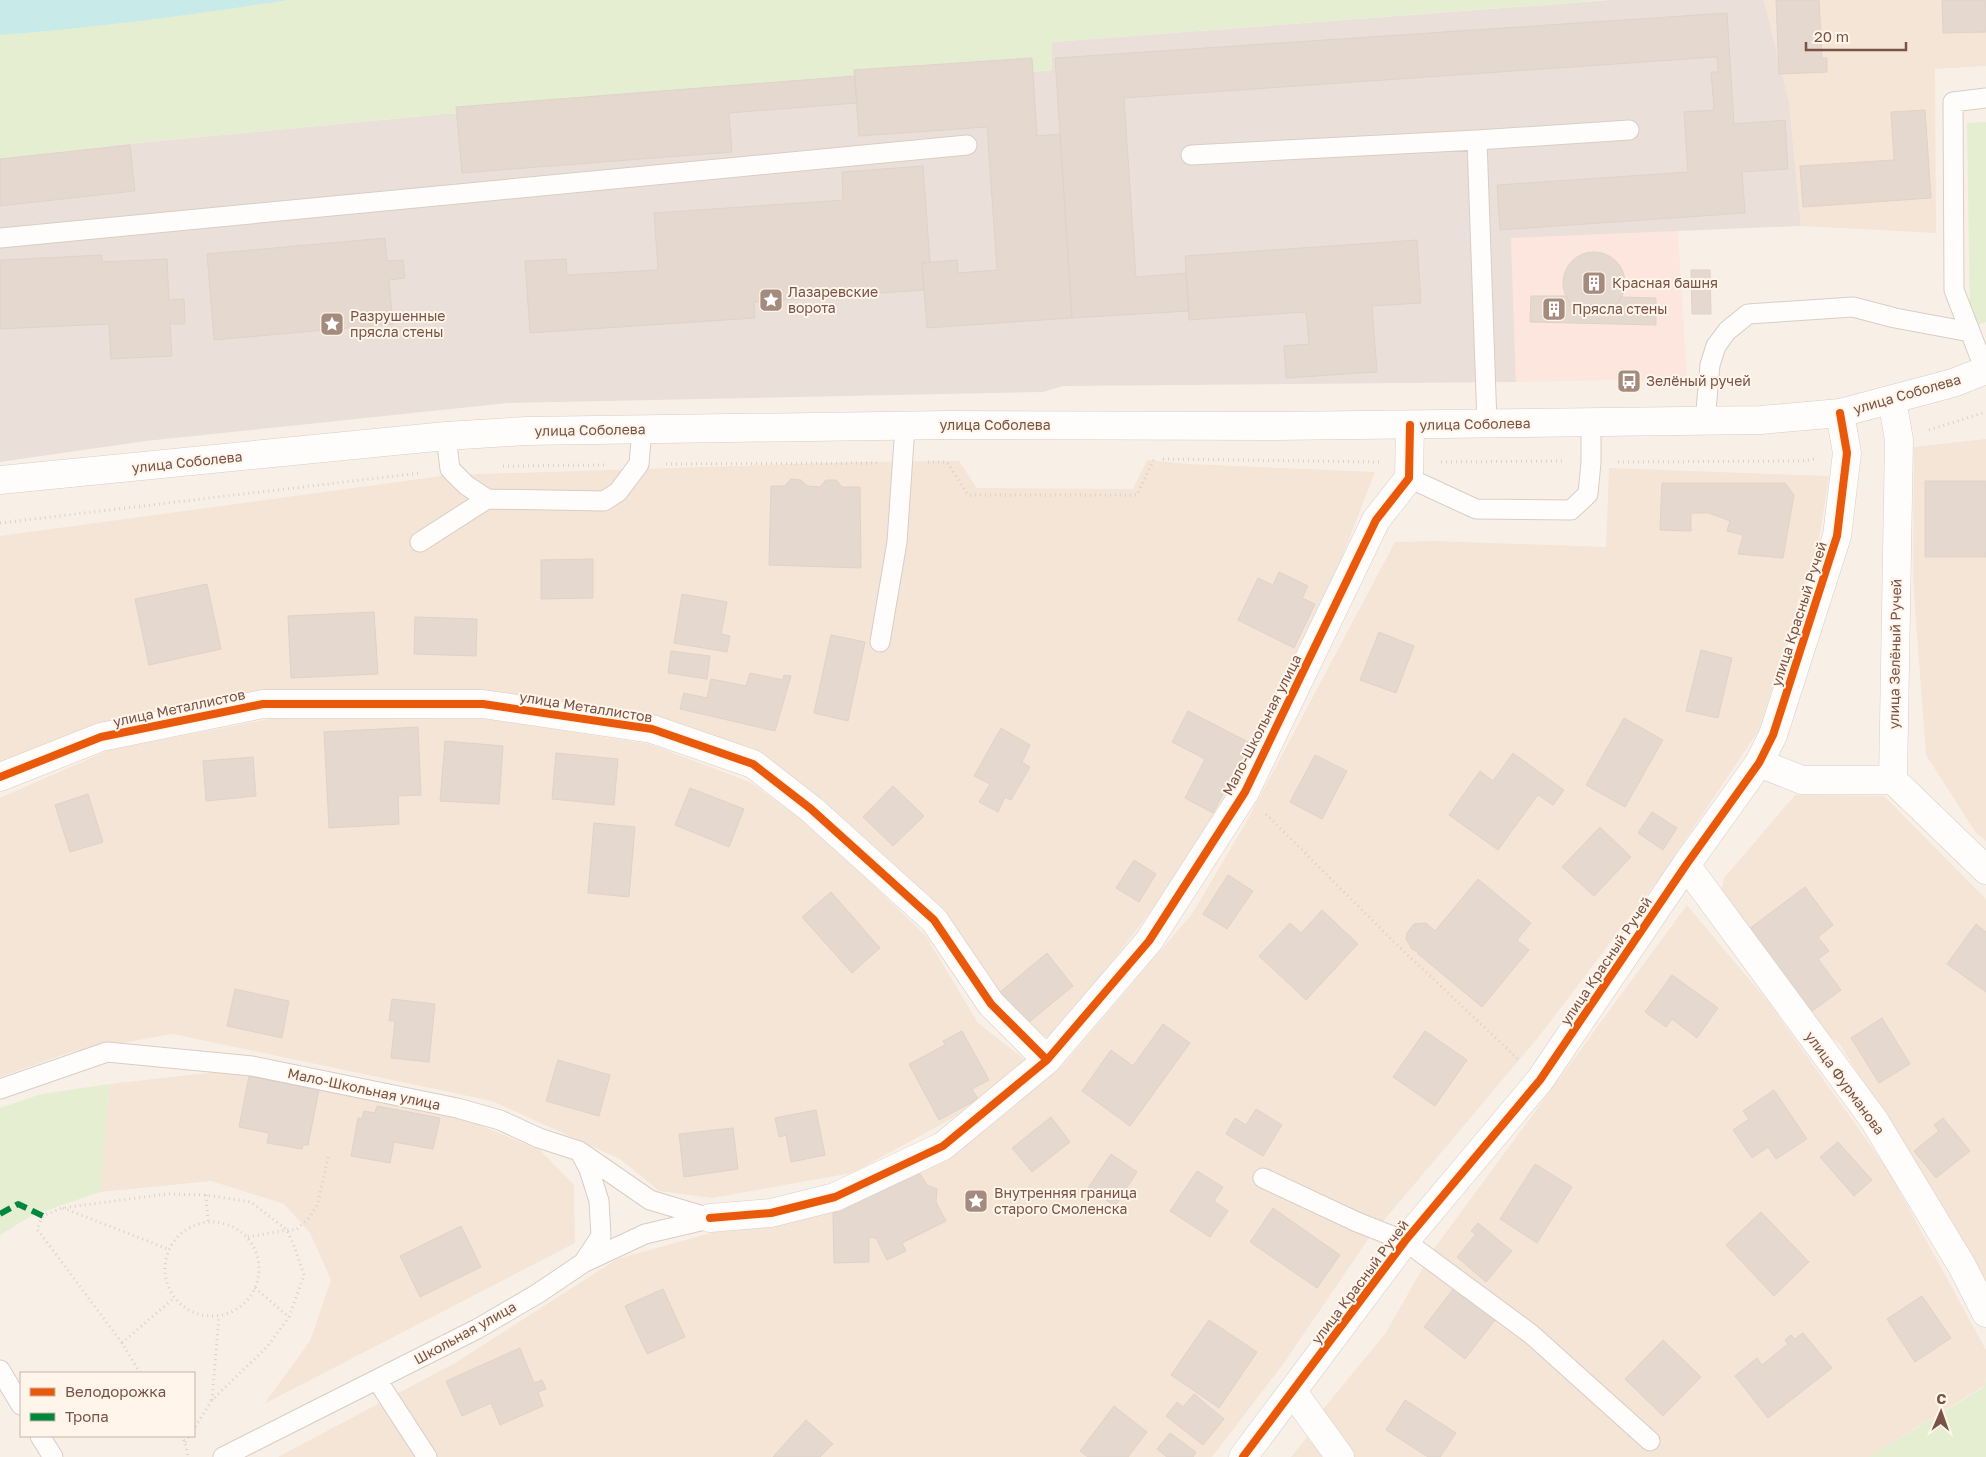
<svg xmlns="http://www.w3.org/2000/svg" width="1986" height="1457" viewBox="0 0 1986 1457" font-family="'Golos Text',sans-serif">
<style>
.residential{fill:#f4e5d7}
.commercial{fill:#fce6dd}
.industrial{fill:#ebe0d9}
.green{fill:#e5eed1}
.water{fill:#c8eae8}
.building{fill:#e4d8cf;stroke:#e1d2c9}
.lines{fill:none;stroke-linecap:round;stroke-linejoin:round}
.service-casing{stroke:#d9cdc5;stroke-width:21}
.minor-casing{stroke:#d9cdc5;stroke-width:29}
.secondary-casing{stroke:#d9cbc4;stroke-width:29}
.path{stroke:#dbd0cb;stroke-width:3;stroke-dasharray:1 4;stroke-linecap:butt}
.service{stroke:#fefdfb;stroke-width:19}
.minor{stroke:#fefdfb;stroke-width:28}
.secondary{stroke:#fefdfb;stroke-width:28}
.quiet{stroke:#00873e;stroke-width:6;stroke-dasharray:12 6;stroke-linecap:butt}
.cycleway-casing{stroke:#fff5ea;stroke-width:11}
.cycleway{stroke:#e8590c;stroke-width:8}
.labels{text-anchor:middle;stroke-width:4;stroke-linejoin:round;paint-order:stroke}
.poi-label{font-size:14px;fill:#785346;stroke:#fff5ea;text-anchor:start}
.street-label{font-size:14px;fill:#785346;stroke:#fff5ea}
</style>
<rect width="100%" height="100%" fill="#f8f0e7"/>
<path class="residential" d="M1764,0H1986V66L1935,69L1936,233L1801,226L1789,102Z
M1986,439V841L1976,833L1926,755L1913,581L1914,447Z
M1147,460L1189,464L1375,472L1326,599L1258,747L1172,884L1052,1039L1024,1028L824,804L654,717L262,695L0,771V536L449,475L861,462L959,461L977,488L1133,489Z
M1609,468L1829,476L1819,539L1759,730L1661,876L1537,1039L1369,1238L1284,1363L1212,1457H278L455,1363L617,1259L736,1226L949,1152L1063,1065L1192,914L1248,819L1395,542L1435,541L1606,547Z
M274,718L488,719L649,744L750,782L817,831L926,936L978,1023L1029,1063L988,1099L852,1173L712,1198L659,1191L620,1159L492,1101L173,1034L71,1052L0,1077V798L109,750Z
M1795,795L1884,796L1986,899V1287L1840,1044L1809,1022L1720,897L1724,878Z
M1687,905L1769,1003L1888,1170L1986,1350V1377L1984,1386L1869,1457H1352L1320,1413L1385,1334L1433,1250Z
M242,1069L446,1111L540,1150L574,1185L575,1243L264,1404L310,1341L331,1280L310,1233L284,1204L211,1181L100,1192L110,1084Z
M1307,1437L1322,1457H1291Z"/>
<path class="commercial" d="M1678,231L1687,379L1516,382L1511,238Z"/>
<path class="industrial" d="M1610,0H1764L1789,102L1801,226L1511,238L1516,382L1063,386L1043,392L508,403L146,441L0,462V168L116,145L444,114L720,103L1052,70L1051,42Z"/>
<path class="green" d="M289,0H1605L1052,42V70L720,103L444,114L116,145L0,168V35C97,28 193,15 289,0Z
M1986,122V322L1970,328L1967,123Z
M110,1084L100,1192L31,1216L0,1235V1108L41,1094Z
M1986,1377V1457H1869L1984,1387Z"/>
<path class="water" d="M0,0H289C193,15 97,28 0,35Z"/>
<path class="building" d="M1776,0H1819L1822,58H1827V72L1779,74Z
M1942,0H1986V32L1943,33Z
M1727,13L1734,124L1785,120L1788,169L1742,172L1745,213L1500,230L1497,185L1688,172L1684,112L1714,110L1711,72H1718L1717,57L1124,98L1136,277L1186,273L1189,311L1072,318L1055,58Z
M1032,58L1037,136L1060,134L1072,318L927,328L922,263L957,260L958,273L997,270L987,127L859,136L854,70Z
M855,76L857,103L729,113L732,152L462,173L456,107Z
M1925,110L1931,198L1803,207L1800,166L1894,160L1891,112Z
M130,145L135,191L0,206V159Z
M923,166L930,262L922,263L924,290L754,302L755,318L530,333L525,261L566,259L567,275L658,270L654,213L843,200L842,172Z
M385,238L387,261L403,260L405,278L389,280L393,324L214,340L207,254Z
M1417,240L1421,303L1372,306L1377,372L1286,378L1284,346L1309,344L1306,312L1189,320L1185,256Z
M1563 283a31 31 0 1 1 62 0a31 31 0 1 1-62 0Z
M102,255V262L167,259L169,300L184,299L185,324H170L172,356L111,359L109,324L0,329V260Z
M1691,270H1710L1711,314H1692Z
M1531,296H1566L1570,304L1581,311L1592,314L1604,312L1615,306L1621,297L1656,298V325L1530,322Z
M791,479L801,480L807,486L820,487L826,480H836L842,487H860L861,568L769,565L771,486H785Z
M1925,481H1986V557H1925Z
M1662,483H1785L1794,495L1783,558L1738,554L1743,535L1727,531L1730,521L1709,513H1691V531L1660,530Z
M593,559V598L541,599V560Z
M1279,572L1308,586L1302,598L1315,604L1294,648L1238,620L1258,578L1273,585Z
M207,584L221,649L149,665L135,599Z
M682,594L727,602L721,634L730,636L727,652L674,643Z
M374,612L378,674L291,678L288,616Z
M415,617L477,619L476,656L414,654Z
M1379,632L1414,646L1396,693L1360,680Z
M831,635L865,642L848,721L814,713Z
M1701,650L1732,658L1718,718L1686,711Z
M671,651L710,656L707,679L668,673Z
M750,673L783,680L784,675L791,676L775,731L680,709L684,693L707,698L711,679L746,686Z
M1188,711L1250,743L1213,813L1185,798L1205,759L1172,742Z
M1624,718L1663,740L1625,807L1586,785Z
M418,727L421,795L398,796L399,824L329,828L324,732Z
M1001,728L1030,745L1022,762L1030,767L1011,800L1005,797L998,812L979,802L990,784L974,776Z
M445,741L503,746L499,804L440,801Z
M556,753L618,759L614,805L552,799Z
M1513,753L1564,790L1553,805L1538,795L1498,850L1449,815L1480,771L1493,781Z
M1315,755L1347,771L1322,819L1290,802Z
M253,757L256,796L206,801L203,761Z
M893,786L924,816L893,846L863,817Z
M690,788L744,809L729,847L675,825Z
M88,794L103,842L70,852L55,805Z
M1652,812L1677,828L1663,850L1638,833Z
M594,823L635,827L629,897L588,893Z
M1600,827L1631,857L1594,896L1562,867Z
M1134,860L1156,874L1139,902L1116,888Z
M1228,875L1253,891L1227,929L1203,914Z
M1478,879L1531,923L1517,940L1529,950L1482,1007L1417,953L1418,952L1412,949L1406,939L1407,933L1414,924L1426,923L1435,931Z
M1805,887L1833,925L1818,937L1829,951L1818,959L1841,990L1811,1012L1749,929Z
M831,892L880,948L852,973L802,917Z
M1322,910L1358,944L1306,1000L1259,956L1290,923L1301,933Z
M1976,924L1986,932V992L1947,964Z
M1047,953L1073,986L1027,1024L1000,992Z
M1672,975L1718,1008L1697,1038L1672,1019L1666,1027L1645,1012Z
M235,989L289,1001L282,1038L227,1026Z
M392,999L435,1004L429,1062L391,1058L395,1021H389Z
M1882,1018L1910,1064L1879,1083L1851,1038Z
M1163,1024L1190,1043L1130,1126L1082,1091L1111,1050L1133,1066Z
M962,1031L989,1080L972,1089L978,1099L939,1120L909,1064L945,1045L943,1041Z
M1425,1031L1467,1060L1435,1106L1393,1077Z
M558,1060L610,1075L599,1116L546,1101Z
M249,1076L319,1090L308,1145H303L302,1149L267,1143L269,1133L239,1127Z
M1774,1090L1807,1139L1776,1159L1768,1147L1752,1158L1733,1130L1749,1119L1743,1111Z
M377,1106L440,1118L433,1149L394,1142L390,1163L351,1156L358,1118L362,1119L364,1111L375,1113Z
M1256,1109L1282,1125L1263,1156L1226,1134L1235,1118L1246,1125Z
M816,1110L825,1155L791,1162L786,1135L779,1137L775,1118Z
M1051,1117L1070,1142L1032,1172L1012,1148Z
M1943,1118L1970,1151L1936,1178L1914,1151L1939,1131L1934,1125Z
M733,1128L738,1169L684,1177L679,1134Z
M1838,1142L1872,1180L1854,1196L1820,1157Z
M1111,1154L1137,1172L1115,1206L1088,1188Z
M1535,1164L1572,1187L1537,1243L1500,1219Z
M1197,1171L1223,1187L1214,1201L1228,1211L1210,1237L1170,1211Z
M920,1174L927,1185L937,1189L936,1202L946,1221L902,1243L906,1251L887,1260L876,1238L869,1237V1262L834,1263L833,1212Z
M1273,1208L1340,1255L1317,1288L1250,1242Z
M1761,1212L1809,1262L1774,1296L1726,1245Z
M1478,1223L1512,1251L1486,1282L1457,1257L1476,1234L1471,1231Z
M461,1226L481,1267L420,1297L400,1256Z
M1454,1288L1495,1320L1465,1359L1424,1327Z
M663,1289L685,1337L647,1354L625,1306Z
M1922,1296L1951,1338L1915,1362L1887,1319Z
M1209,1320L1257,1352L1219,1408L1171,1375Z
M1803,1333L1832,1368L1768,1418L1735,1376L1757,1358L1762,1365L1788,1344L1785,1340L1791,1335L1795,1339Z
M1663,1340L1701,1377L1663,1416L1625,1379Z
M520,1348L534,1383L542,1380L546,1389L538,1392L543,1406L500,1425L491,1403L462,1416L446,1381Z
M1194,1394L1224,1419L1203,1445L1166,1416L1177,1402L1183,1407Z
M1405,1400L1456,1433L1440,1457H1428L1386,1430Z
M1114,1406L1147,1432L1128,1457H1088L1080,1451Z
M806,1420L833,1444L820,1457H773Z
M1170,1433L1196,1452L1193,1457H1167L1157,1449Z"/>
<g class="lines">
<g class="service-casing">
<path id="service" d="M1477,140L1487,423
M1191,155L1477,140L1629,130
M0,238L967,145
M1985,370L1954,290L1953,102L1986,98
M1705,421L1710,365L1716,346L1727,331L1748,314L1853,307L1895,318L1970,332
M446,436L450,469L466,485L487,499L604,501L618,492L639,464L642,429
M1409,478L1476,509L1571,510L1588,494L1591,462V422
M420,542L487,499
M880,642L897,542L905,426
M0,1089L107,1052L252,1066L457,1108L500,1120L539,1138L579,1151L650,1200L710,1218
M580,1152L589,1169L599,1201L601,1236L583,1263
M1263,1178L1357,1222L1405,1241L1531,1334L1650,1441
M0,1370L21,1405
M377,1380L427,1457
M40,1436L53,1457
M223,1457L477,1329L537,1294L583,1263L645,1234L709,1219"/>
</g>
<g class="minor-casing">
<path id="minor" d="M1892,400L1899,440L1893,780L1986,870
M1759,763L1802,780H1893
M0,777L101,737L263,704H483L652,729L753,764L811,809L934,920L991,1004L1047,1060
M1686,865L1874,1120L1962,1266L1986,1313
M710,1218L771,1213L835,1197L943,1146L1047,1060L1149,941L1245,792L1376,520L1409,478L1410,425
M1293,1392L1340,1457
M1243,1457L1405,1241L1540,1080L1686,865L1759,763L1773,735L1837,536L1847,453L1840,413"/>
</g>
<g class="secondary-casing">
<path id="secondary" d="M0,480L446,436L526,431L947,425L1275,426L1761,420L1840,413L1953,383L1986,370"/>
</g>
<path class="path" d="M1929,430L1986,412
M1163,459L1380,462
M928,462H947L968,495H1137L1154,459H1157
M1441,462L1565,461
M1618,462L1801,461L1814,459
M666,464L877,463
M503,466L605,465
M0,523L420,473
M1266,814L1393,941L1518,1059
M206,1195L208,1221
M63,1208L168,1249
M165 1269a47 47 0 1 1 94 0a47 47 0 1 1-94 0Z
M248,1237L287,1230H296L309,1218L318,1204L328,1157
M255,1288L289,1317
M122,1343L174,1298
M140,1373L122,1343L37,1229L43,1216L62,1208L167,1194L206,1195L251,1202L287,1230L294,1246L304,1275L289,1317L267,1347L212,1400L194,1429
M212,1400L219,1316
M180,1436L185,1442L188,1457
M185,1442L189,1436"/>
<use href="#service" class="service"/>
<use href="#minor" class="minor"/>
<use href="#secondary" class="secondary"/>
<path class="quiet" d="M0,1214L18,1204L43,1216"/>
<g class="cycleway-casing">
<path id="cycleway" d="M0,777L101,737L263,704H483L652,729L753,764L811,809L934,920L991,1004L1047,1060
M710,1218L771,1213L835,1197L943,1146L1047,1060L1149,941L1245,792L1376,520L1409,478L1410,425
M1243,1457L1405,1241L1540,1080L1686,865L1759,763L1773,735L1837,536L1847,453L1840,413"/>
</g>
<use href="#cycleway" class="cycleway"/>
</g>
<defs>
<g id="building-square" transform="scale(1.25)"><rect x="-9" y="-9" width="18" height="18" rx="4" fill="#a58a7e" stroke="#fff5ea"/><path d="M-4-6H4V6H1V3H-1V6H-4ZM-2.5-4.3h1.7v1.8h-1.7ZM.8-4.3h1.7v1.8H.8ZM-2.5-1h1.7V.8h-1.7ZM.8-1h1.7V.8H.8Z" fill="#fff"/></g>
<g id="sight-square" transform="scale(1.25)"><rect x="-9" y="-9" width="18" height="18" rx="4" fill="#a58a7e" stroke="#fff5ea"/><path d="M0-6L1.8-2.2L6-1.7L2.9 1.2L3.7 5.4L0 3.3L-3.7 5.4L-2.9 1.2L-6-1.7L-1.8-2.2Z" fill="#fff"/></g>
<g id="bus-square" transform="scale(1.25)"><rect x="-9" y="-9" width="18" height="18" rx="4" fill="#a58a7e" stroke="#fff5ea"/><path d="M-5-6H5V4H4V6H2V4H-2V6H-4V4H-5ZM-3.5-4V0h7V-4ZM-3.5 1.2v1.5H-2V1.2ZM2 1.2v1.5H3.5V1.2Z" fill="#fff"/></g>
</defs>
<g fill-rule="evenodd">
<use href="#building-square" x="1594" y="283"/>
<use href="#sight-square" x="771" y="300"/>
<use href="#building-square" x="1554" y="309"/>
<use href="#sight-square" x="332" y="324"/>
<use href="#bus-square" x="1629" y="381"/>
<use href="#sight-square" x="976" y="1201"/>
</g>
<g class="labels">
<g class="poi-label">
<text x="1612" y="288">Красная башня</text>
<text x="788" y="297">Лазаревские<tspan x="788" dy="16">ворота</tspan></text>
<text x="1572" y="314">Прясла стены</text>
<text x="350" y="321">Разрушенные<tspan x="350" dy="16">прясла стены</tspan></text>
<text x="1646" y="386">Зелёный ручей</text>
<text x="994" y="1198">Внутренняя граница<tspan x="994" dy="16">старого Смоленска</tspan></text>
</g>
<g class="street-label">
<text transform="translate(1907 394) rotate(-16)" y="5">улица Соболева</text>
<text transform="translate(1475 424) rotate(-1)" y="5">улица Соболева</text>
<text x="995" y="430">улица Соболева</text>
<text transform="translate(590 430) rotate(-1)" y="5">улица Соболева</text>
<text transform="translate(187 462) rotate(-6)" y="5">улица Соболева</text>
<text transform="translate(1799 614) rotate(-72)" y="5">улица Красный Ручей</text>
<text transform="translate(1895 654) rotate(-89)" y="5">улица Зелёный Ручей</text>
<text transform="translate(586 707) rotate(9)" y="5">улица Металлистов</text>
<text transform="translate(179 708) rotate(-12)" y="5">улица Металлистов</text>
<text transform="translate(1262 725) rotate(-63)" y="5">Мало-Школьная улица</text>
<text transform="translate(1606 961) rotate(-56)" y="5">улица Красный Ручей</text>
<text transform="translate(1845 1083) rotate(54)" y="5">улица Фурманова</text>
<text transform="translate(364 1089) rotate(12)" y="5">Мало-Школьная улица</text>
<text transform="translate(1360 1282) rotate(-53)" y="5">улица Красный Ручей</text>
<text transform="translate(465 1333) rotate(-29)" y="5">Школьная улица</text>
</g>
</g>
<rect x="20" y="1372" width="175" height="65" fill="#fff5ea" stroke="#c9b4a8"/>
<rect x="30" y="1388" width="25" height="8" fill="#e8590c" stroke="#c9b4a8"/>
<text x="65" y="1397" font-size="15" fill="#785346">Велодорожка</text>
<rect x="30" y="1413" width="25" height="8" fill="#00873e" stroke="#c9b4a8"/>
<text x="65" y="1422" font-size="15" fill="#785346">Тропа</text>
<g transform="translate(1941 1412) rotate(2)" stroke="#fff5ea" stroke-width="4" paint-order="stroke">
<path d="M0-4L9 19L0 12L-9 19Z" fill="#785346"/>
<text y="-8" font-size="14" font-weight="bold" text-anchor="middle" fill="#785346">С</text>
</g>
<path d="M1806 42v8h100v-8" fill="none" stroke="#785346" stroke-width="2.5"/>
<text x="1814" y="42" font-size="15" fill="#785346" stroke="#fff5ea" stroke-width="4" paint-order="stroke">20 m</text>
</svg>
